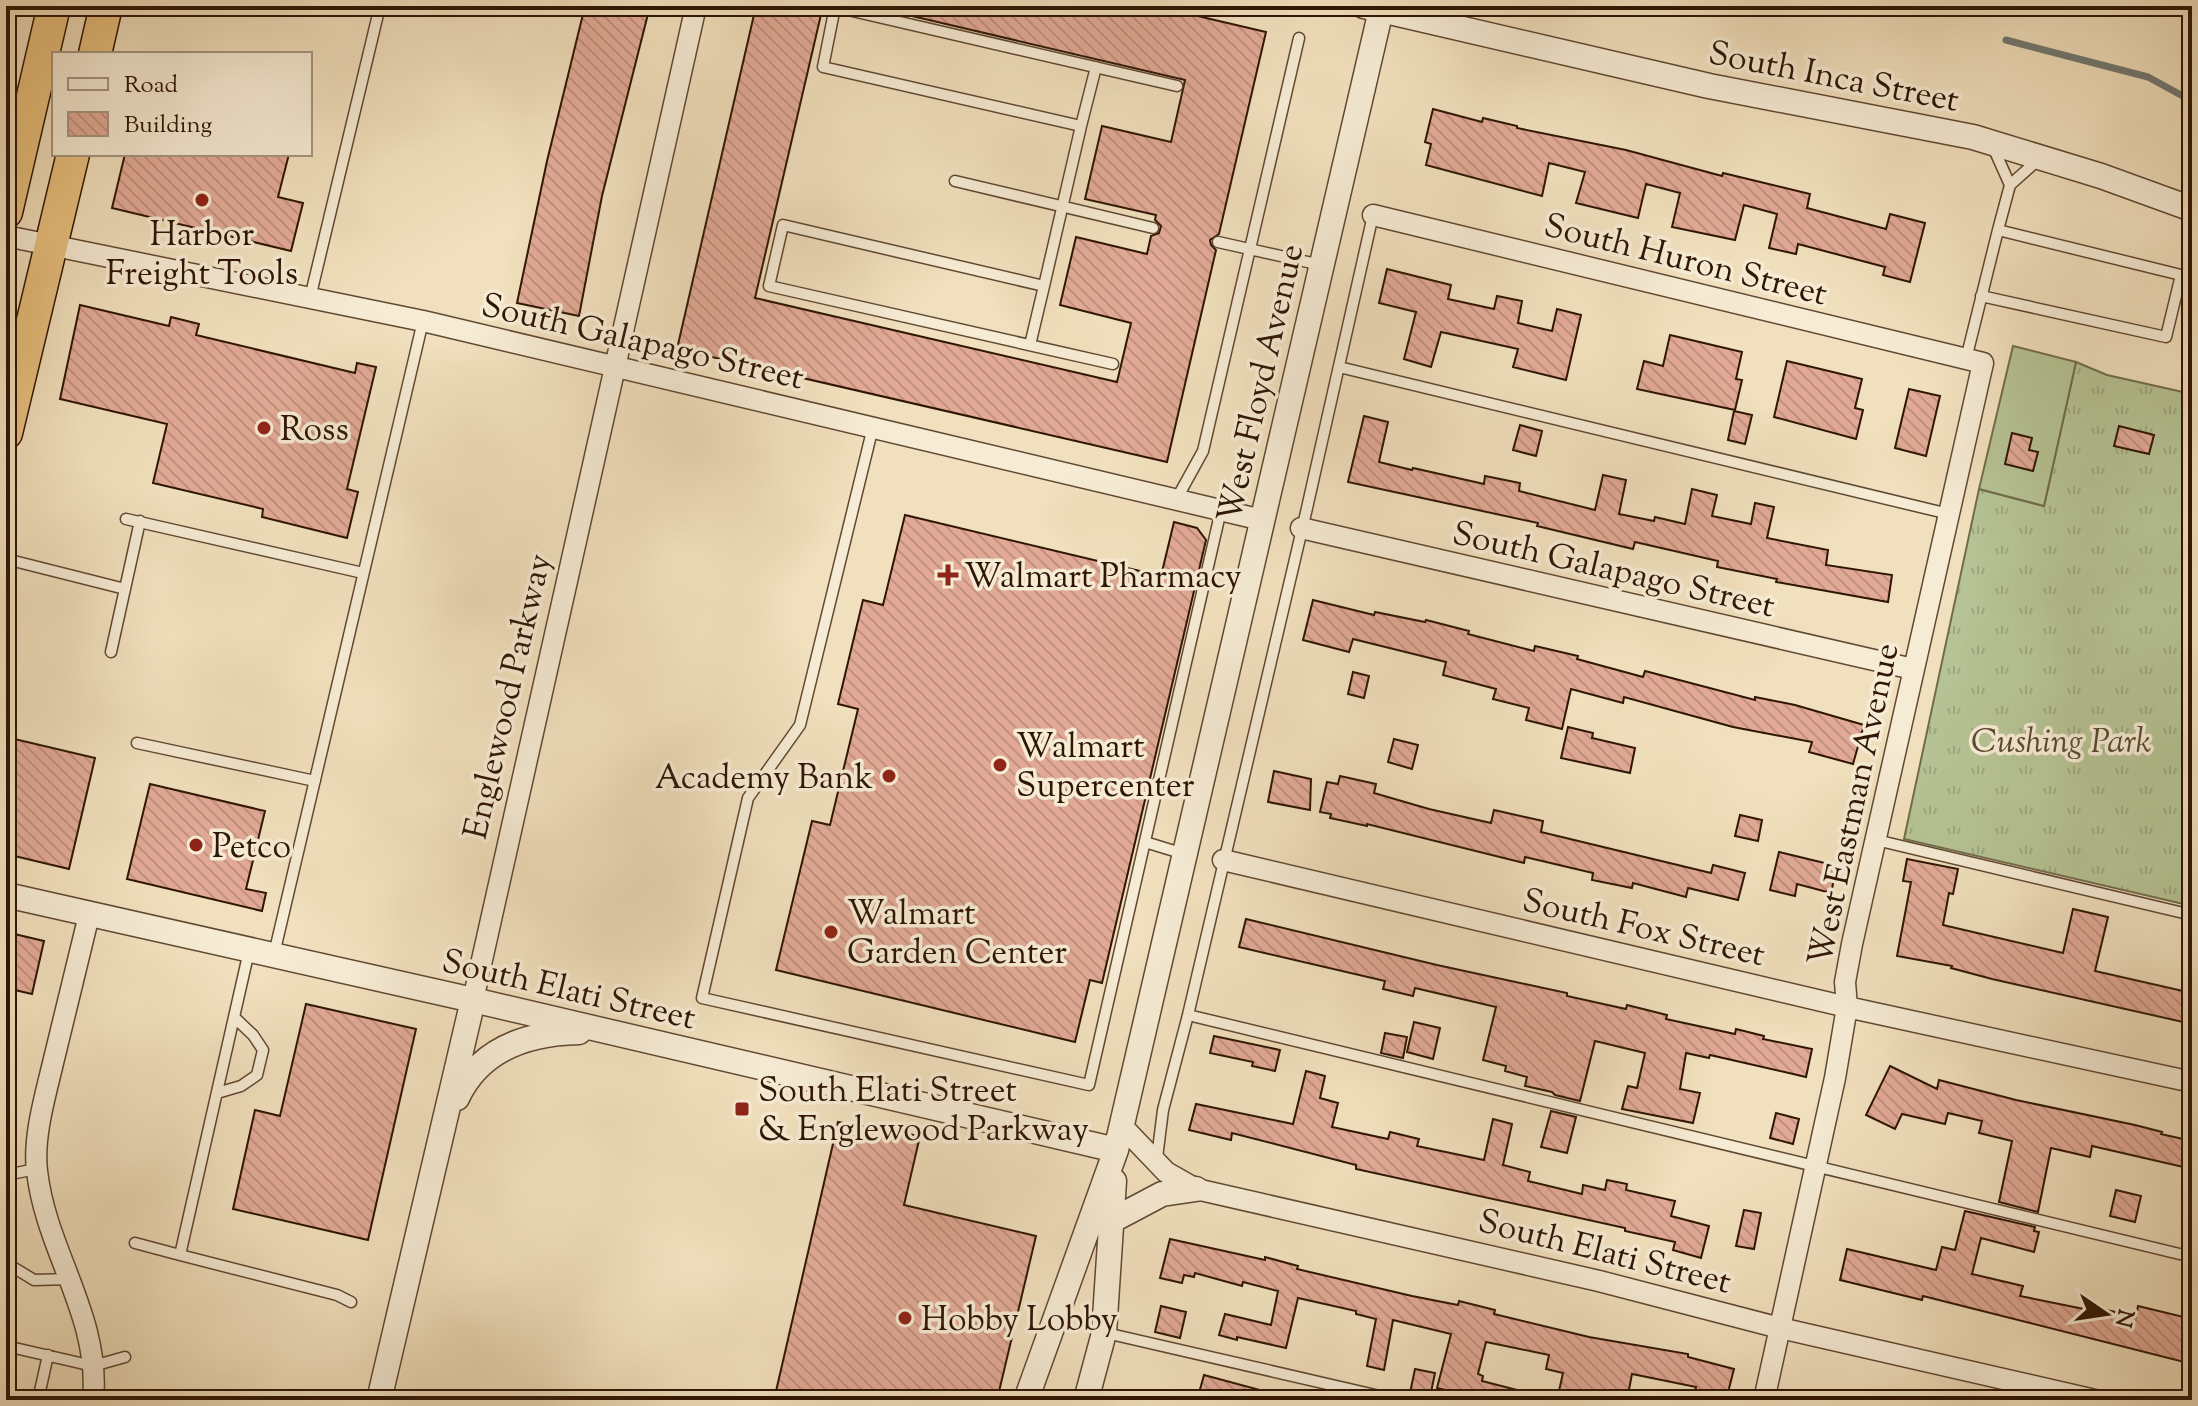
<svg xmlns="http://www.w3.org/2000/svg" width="2198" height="1406" viewBox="0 0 2198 1406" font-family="'Sorts Mill Goudy',serif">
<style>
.grass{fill:url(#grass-tufts);stroke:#726c4c;stroke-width:2}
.pitch{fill:#b6c394;stroke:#726c4c;stroke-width:2}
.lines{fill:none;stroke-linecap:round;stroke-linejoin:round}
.stream{stroke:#727971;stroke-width:7}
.building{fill:url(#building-back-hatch);stroke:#2f1504;stroke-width:2}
.service-casing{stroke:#604832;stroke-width:13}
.minor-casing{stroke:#604832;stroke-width:23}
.tertiary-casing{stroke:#604832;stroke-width:27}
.trunk-casing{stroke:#2f1504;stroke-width:35}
.service{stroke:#f6ebd4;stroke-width:10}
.minor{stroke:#f6ebd4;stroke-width:20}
.tertiary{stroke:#f6ebd4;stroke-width:24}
.trunk{stroke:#e8c07e;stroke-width:32}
.poi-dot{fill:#8f2418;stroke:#f6ebd4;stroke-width:3}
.labels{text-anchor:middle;stroke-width:7;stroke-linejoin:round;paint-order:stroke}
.street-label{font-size:34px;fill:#2f1504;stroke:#f6ebd4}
.poi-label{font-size:34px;fill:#2f1504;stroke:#f6ebd4;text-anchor:start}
.park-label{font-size:34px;font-style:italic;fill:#58492f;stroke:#f6ebd4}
</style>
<defs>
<pattern id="grass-tufts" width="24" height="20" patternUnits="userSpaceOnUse" patternTransform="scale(2)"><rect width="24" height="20" fill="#b6c394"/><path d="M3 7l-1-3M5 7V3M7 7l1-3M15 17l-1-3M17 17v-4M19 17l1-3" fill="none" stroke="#9da77e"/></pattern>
<pattern id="building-back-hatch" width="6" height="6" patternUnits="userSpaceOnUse" patternTransform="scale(2)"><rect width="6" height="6" fill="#e2aa96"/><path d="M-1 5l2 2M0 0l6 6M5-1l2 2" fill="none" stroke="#c29180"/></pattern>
</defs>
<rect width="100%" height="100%" fill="#f1e0bd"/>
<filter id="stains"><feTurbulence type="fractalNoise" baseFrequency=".0025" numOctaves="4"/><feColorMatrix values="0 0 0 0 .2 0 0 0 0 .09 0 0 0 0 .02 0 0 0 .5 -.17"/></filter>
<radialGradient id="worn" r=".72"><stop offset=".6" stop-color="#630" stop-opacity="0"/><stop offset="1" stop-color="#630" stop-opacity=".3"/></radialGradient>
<path class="grass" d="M2076,362L2107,375L2192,394V906L1904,839L1979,489L2044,506Z"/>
<path class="pitch" d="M2013,346L2076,362L2044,506L1979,489Z"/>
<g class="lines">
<path class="stream" d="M2006,40L2148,77L2192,101"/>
</g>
<path class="building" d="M585,6H650L602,196L579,316L517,303L547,161Z
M756,6H823L755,298L1117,382L1131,323L1060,305L1076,237L1147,254L1151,236L1159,233L1161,226L1155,220L1156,215L1085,199L1102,126L1171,142L1185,80L899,13L900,6H1155L1266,32L1219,234L1210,240L1211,245L1216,250L1167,462L677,349Z
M1433,109L1482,122L1483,118L1517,126V128L1626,150L1722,176L1723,173L1810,194L1807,208L1886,229L1890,214L1925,223L1910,282L1883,275L1885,267L1798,244L1796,254L1769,248L1777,214L1744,205L1735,240L1672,227L1680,193L1646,184L1638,218L1576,203L1585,172L1549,163L1542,196L1426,165L1431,144L1425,142Z
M125,154H289L278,197L303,203L291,251L112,208Z
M1387,269L1451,285L1448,299L1494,309L1497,296L1522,301L1518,323L1552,331L1557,309L1581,315L1566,380L1513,367L1518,349L1441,332L1431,367L1404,359L1416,312L1379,303Z
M80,305L169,326L171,317L199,324L196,335L355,373L357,363L376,367L347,489L358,492L347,538L262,517L263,509L153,483L167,424L60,399Z
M1670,335L1742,352L1736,379L1742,380L1735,410L1637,389L1644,361L1663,366Z
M1787,361L1862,379L1855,408L1863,410L1856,439L1774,417Z
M1909,389L1940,396L1926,456L1895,448Z
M1734,411L1752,415L1745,444L1728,440Z
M1364,416L1388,422L1379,462L1412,470L1413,468L1484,484L1485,476L1520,483L1519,491L1595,510L1603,475L1626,480L1619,514L1654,521L1655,517L1685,524L1692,489L1717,495L1712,516L1751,524L1755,503L1774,507L1767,538L1828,550L1826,565L1892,575L1888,602L1776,582L1777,579L1717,567L1718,561L1635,542L1633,549L1537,526L1538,523L1348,482Z
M1520,425L1542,431L1536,456L1513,450Z
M2119,426L2154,435L2149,454L2114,446Z
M2012,433L2032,438L2029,450L2038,452L2033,471L2005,464Z
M905,515L1161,576L1174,522L1197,528L1206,540L1102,983L1090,980L1075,1042L776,970L812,821L830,825L858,709L838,704L863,600L883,605Z
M1313,600L1374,615L1375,612L1425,622L1426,620L1469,631L1468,634L1534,651L1535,646L1578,656L1577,659L1643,677L1645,671L1755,700V697L1795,705L1864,725L1853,764L1809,752L1812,742L1733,727L1624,697L1623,703L1571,689L1562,729L1526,720L1529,708L1493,699L1496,689L1443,675L1446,662L1353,639L1349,652L1303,640Z
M1353,672L1369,676L1364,698L1348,694Z
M1568,727L1593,733L1592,738L1635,748L1630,773L1561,758Z
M6,737L95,758L69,869L6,854Z
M1394,739L1418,745L1412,769L1388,762Z
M1274,771L1311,779L1310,810L1268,802Z
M1340,776L1376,784L1374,793L1429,809L1491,823L1494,810L1543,821L1541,832L1711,873L1713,865L1745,873L1738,900L1688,888L1686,897L1633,883L1632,888L1592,880L1593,873L1525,857L1524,863L1367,824V826L1330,818L1331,814L1320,812L1327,782L1338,784Z
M150,784L265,811L246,889L266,893L262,911L127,879Z
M1740,815L1762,820L1758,841L1735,836Z
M1779,852L1837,866L1831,893L1797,884L1795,896L1770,890Z
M1907,859L1958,869L1953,894L1949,893L1943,925L2063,953L2073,909L2108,917L2095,971L2192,993V1024L1992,979L1951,968L1952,966L1897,956L1911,882L1903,881Z
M1246,919L1437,965L1567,993V996L1626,1009L1627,1005L1667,1015L1666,1019L1735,1034L1736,1029L1764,1036L1763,1039L1812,1049L1806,1077L1710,1055L1709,1058L1686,1053L1680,1089L1700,1093L1693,1123L1622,1109L1628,1086L1637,1088L1645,1053L1595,1041L1580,1101L1555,1095L1552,1092L1525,1086L1527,1077L1505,1071L1506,1066L1483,1060L1496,1007L1415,988L1413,996L1383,989L1385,981L1239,947Z
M6,932L44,941L32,994L6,988Z
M306,1004L416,1029L368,1240L233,1209L255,1110L280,1116Z
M1414,1022L1440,1028L1433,1059L1407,1052Z
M1385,1033L1407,1037L1403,1058L1381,1053Z
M1214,1036L1280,1050L1275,1071L1252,1066L1253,1062L1210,1053Z
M1890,1066L1937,1089L1939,1080L2016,1100L2135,1125L2162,1132L2161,1134L2192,1141V1169L2092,1146L2090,1157L2051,1148L2038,1212L1999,1202L2012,1141L1979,1133L1982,1121L1948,1113L1945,1124L1902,1114L1895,1129L1866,1115Z
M1306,1071L1325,1076L1320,1098L1338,1103L1332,1127L1388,1139L1390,1132L1419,1139L1417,1146L1484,1160L1493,1119L1512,1124L1503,1165L1530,1172L1528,1181L1582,1194L1583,1185L1605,1190L1607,1180L1627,1184L1626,1190L1675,1201L1671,1216L1709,1226L1701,1258L1673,1250L1675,1242L1625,1231V1228L1356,1169V1165L1232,1133L1231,1140L1189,1130L1196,1104L1293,1124Z
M1551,1111L1576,1117L1567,1153L1541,1147Z
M1776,1113L1799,1119L1793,1144L1770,1138Z
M838,1122L920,1136L904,1205L1036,1236L997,1400H774Z
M2116,1190L2141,1196L2135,1222L2110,1216Z
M1744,1210L1761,1213L1754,1249L1736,1246Z
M1965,1211L2035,1227L2034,1231L2039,1232L2034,1252L1981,1238L1972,1274L2023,1286L2020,1296L2089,1310L2090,1306L2136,1317L2138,1306L2192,1319V1364L1923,1296L1922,1300L1840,1280L1847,1249L1936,1270L1942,1247L1955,1250Z
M1170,1239L1265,1260V1257L1298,1266L1297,1269L1412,1296L1458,1305L1459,1301L1495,1310L1494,1314L1589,1337L1688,1354V1357L1734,1369L1726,1400H1693L1696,1387L1632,1374L1627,1400H1557L1563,1373L1546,1369L1549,1355L1486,1342L1478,1374L1483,1376L1482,1381L1533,1394L1532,1400H1489L1437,1388L1451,1334L1393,1320L1384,1370L1367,1366L1376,1319L1356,1314V1311L1298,1298L1286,1348L1237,1337V1340L1219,1335L1225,1314L1271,1325L1278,1291L1243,1282L1242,1286L1195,1273L1194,1277L1184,1275L1182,1283L1160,1278Z
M1161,1306L1186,1312L1180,1338L1155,1332Z
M1415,1369L1435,1373L1430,1397L1410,1393Z
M1204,1375L1275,1394L1274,1400H1197Z"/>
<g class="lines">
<g class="service-casing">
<path id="service" d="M1081,126L1096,67
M1993,147L2010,185
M955,181L1153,228
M1998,230L2010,185L2039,159
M1218,242L1321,265
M310,298L380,6
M1030,345L1044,286
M1966,359L1998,230L2181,275L2166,337L1981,296
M1113,364L769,286L783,225L1044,286L1081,126L823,67L835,7L1177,86
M1339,367L1949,514
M873,427L800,725L748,798L702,998L1089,1085L1221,510
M1176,500L1203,451L1299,38
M126,519L363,573
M6,559L125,589
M111,652L140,521
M137,743L315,781
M1876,840L2192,915
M1145,842L1184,854
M249,951L180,1255L337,1295L351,1302
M274,954L423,321
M1188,1015L2192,1257
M217,1093L241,1086L257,1075L263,1050L253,1035L234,1017
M1157,1158L1163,1110L1188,1015L1307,508L1373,215
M6,1181L11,1174L36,1169
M6,1233L11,1266L34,1280L70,1279
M135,1243L180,1255
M1106,1333L1397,1400
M6,1346L93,1366L125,1357
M38,1400L48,1355"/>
</g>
<g class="minor-casing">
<path id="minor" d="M1373,215L1983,363L1852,944L1845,982L1847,1007L1835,1078L1764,1400
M6,236L423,321L1262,520
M1301,528L1913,669
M1223,860L1847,1007L2192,1082
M89,915C77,964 65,1014 53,1063C45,1097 33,1137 37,1171C46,1252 101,1316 93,1400
M473,1000L696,6
M1121,1125L1166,1172L1196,1189L1599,1281L1780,1328L2095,1400"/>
</g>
<g class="tertiary-casing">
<path id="tertiary" d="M1364,6L1709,86L1973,137L2101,176L2192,209
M6,895L473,1000L1116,1150
M457,1098C480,1048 528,1033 579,1032
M1111,1221L1162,1194L1196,1189
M379,1400L473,1000
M1026,1400L1116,1150L1381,10
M1086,1400L1104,1333L1114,1181"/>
</g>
<g class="trunk-casing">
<path id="trunk" d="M95,54L106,6
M6,212L54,6
M6,433L73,154"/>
</g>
<use href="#service" class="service"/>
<use href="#minor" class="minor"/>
<use href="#tertiary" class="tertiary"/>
<use href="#trunk" class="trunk"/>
</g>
<g class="poi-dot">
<circle cx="202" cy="200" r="8"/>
<circle cx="264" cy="428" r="8"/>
<path d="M944 563h8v8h8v8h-8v8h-8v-8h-8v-8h8z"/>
<circle cx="1000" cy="765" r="8"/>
<circle cx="889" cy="776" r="8"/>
<circle cx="196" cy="845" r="8"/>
<circle cx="831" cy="932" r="8"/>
<rect x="734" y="1101" width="16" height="16" rx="4"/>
<circle cx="905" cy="1318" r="8"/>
</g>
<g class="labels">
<g class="street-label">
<text transform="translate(1834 75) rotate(11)" y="12">South Inca Street</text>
<text transform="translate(1686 258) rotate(14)" y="12">South Huron Street</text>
<text transform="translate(643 340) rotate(13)" y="12">South Galapago Street</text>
<text transform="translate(1259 383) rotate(-77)" y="12">West Floyd Avenue</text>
<text transform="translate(1614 568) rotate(13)" y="12">South Galapago Street</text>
<text transform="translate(506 696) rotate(-77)" y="12">Englewood Parkway</text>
<text transform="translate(1852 804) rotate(-78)" y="12">West Eastman Avenue</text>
<text transform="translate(1644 926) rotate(13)" y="12">South Fox Street</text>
<text transform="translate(569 988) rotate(13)" y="12">South Elati Street</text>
<text transform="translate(1605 1250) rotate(14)" y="12">South Elati Street</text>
</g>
<g class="poi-label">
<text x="202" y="245" text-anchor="middle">Harbor<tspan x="202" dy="39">Freight Tools</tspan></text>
<text x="280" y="440">Ross</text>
<text x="964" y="587">Walmart Pharmacy</text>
<text x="1016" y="757">Walmart<tspan x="1016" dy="39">Supercenter</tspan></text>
<text x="873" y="788" text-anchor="end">Academy Bank</text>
<text x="212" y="857">Petco</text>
<text x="847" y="924">Walmart<tspan x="847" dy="39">Garden Center</tspan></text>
<text x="758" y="1101">South Elati Street<tspan x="758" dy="39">&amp; Englewood Parkway</tspan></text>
<text x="921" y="1330">Hobby Lobby</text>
</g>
<g class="park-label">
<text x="2061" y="752">Cushing Park</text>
</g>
</g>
<rect width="2198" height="1406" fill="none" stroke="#f1e0bd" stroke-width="32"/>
<rect x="8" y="8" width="2182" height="1390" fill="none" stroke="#2f1504" stroke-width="4"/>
<rect x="16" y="16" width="2166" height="1374" fill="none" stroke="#2f1504" stroke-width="2"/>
<rect x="52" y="52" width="260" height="104" fill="#f6ebd4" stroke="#a69581" stroke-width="2"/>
<rect x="68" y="78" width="40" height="12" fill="#f6ebd4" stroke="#a69581" stroke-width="2"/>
<text x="124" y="92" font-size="24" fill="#2f1504">Road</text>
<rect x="68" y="112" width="40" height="24" fill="url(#building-back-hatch)" stroke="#a69581" stroke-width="2"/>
<text x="124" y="132" font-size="24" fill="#2f1504">Building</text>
<g transform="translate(2106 1314) rotate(103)" stroke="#f6ebd4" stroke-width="6" paint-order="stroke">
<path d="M0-6L14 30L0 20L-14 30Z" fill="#2f1504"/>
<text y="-12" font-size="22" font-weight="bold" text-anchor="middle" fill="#2f1504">N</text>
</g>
<rect width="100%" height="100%" filter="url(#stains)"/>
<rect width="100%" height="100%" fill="url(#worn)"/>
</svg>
